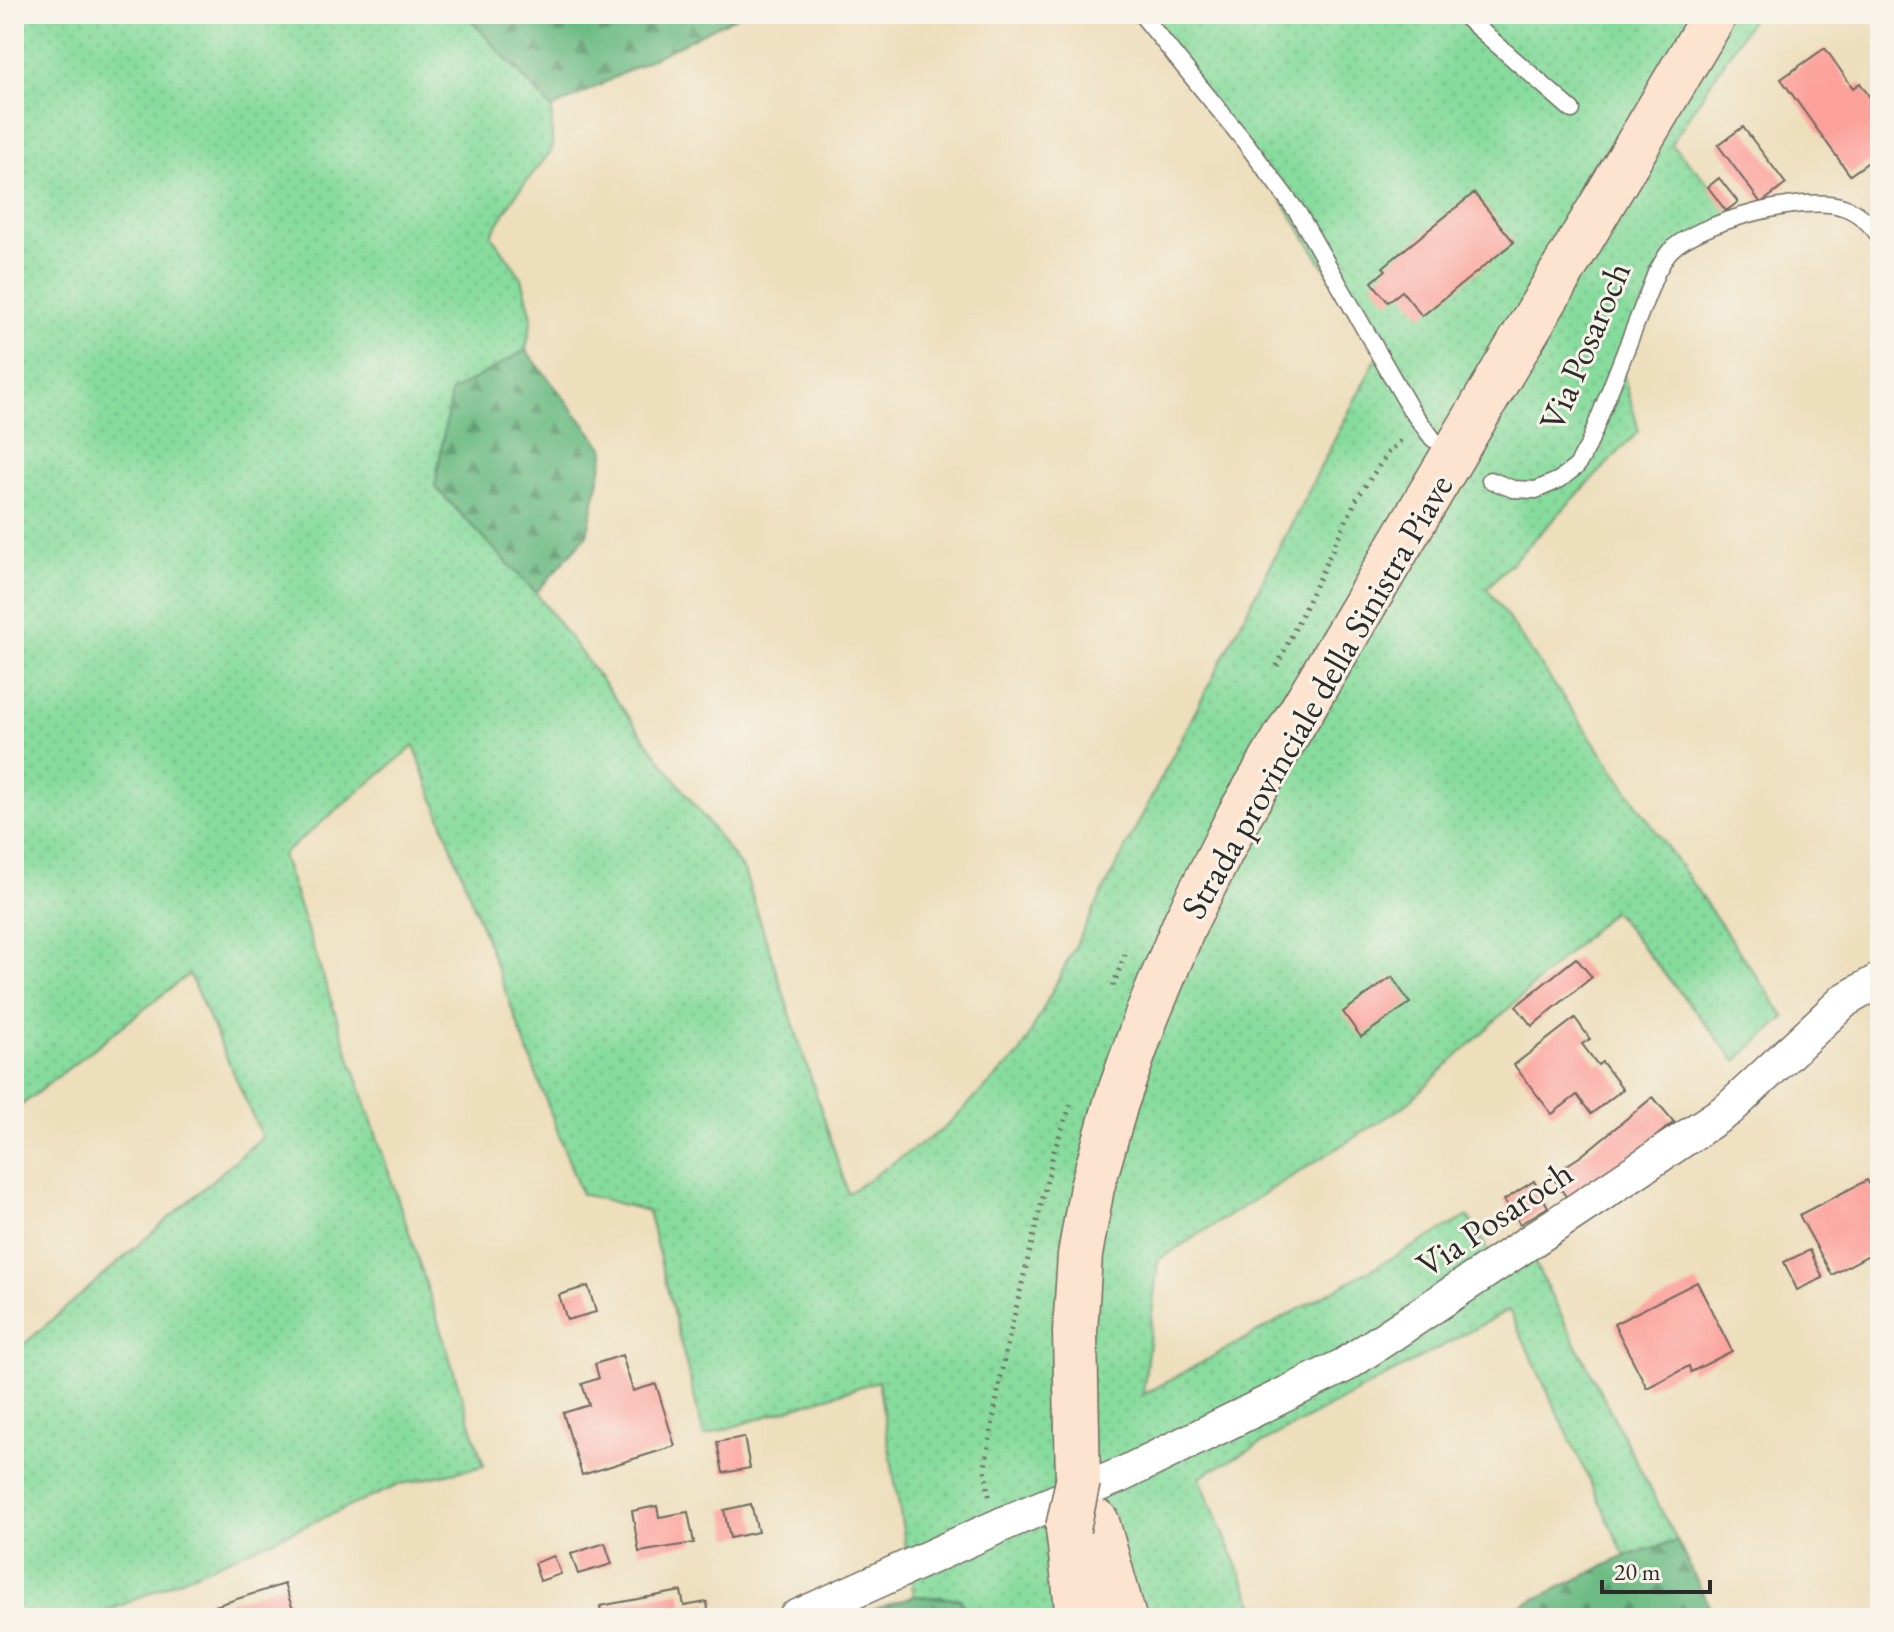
<svg xmlns="http://www.w3.org/2000/svg" width="1894" height="1632" viewBox="0 0 1894 1632" font-family="'EB Garamond',serif">
<style>
.grass{fill:url(#grass-dots);stroke:#588364;stroke-width:2}
.forest{fill:url(#forest-firs);stroke:#4c7358;stroke-width:2}
.building{fill:#fca19b}
.lines{fill:none;stroke-linecap:round;stroke-linejoin:round}
.lane-casing{stroke:#6f6a5e;stroke-width:19}
.street-casing{stroke:#6f6a5e;stroke-width:37}
.secondary-casing{stroke:#6f6a5e;stroke-width:47}
.path{stroke:#6f6a5e;stroke-width:5;stroke-dasharray:2 6;stroke-linecap:butt}
.lane{stroke:#fff;stroke-width:16}
.street{stroke:#fff;stroke-width:34}
.secondary{stroke:#fde4d1;stroke-width:44}
.secondary-bridge-casing{stroke:#6f6a5e;stroke-width:47;stroke-linecap:butt}
.secondary-bridge{stroke:#fde4d1;stroke-width:44}
.labels{text-anchor:middle;stroke-width:6;stroke-linejoin:round;paint-order:stroke}
.street-label{font-size:36px;fill:#2b2b2b;stroke:#f7f3e8}
</style>
<defs>
<pattern id="grass-dots" width="8" height="8" patternUnits="userSpaceOnUse" patternTransform="scale(2)"><rect width="8" height="8" fill="#86db9d"/><path d="M2 2h.1M6 6h.1" fill="none" stroke="#74bc87" stroke-width="1.8" stroke-linecap="round"/></pattern>
<pattern id="forest-firs" width="22" height="20" patternUnits="userSpaceOnUse" patternTransform="scale(2)"><rect width="22" height="20" fill="#6cbb84"/><path d="M5 1l3.5 6h-7zM16 11l3.5 6h-7z" fill="#59986c"/></pattern>
</defs>
<rect width="100%" height="100%" fill="#f7f3e8"/>
<filter id="ink" filterUnits="userSpaceOnUse"><feTurbulence type="fractalNoise" baseFrequency=".0125" numOctaves="2"/><feDisplacementMap in="SourceGraphic" scale="16" xChannelSelector="R" yChannelSelector="G"/><feConvolveMatrix kernelMatrix="1 2 1 2 8 2 1 2 1" color-interpolation-filters="sRGB"/></filter>
<filter id="wash" filterUnits="userSpaceOnUse"><feTurbulence type="fractalNoise" baseFrequency=".006" numOctaves="4" result="noise"/><feDisplacementMap in="SourceGraphic" scale="32" xChannelSelector="R" yChannelSelector="G"/><feGaussianBlur stdDeviation="1.8" result="paint"/><feColorMatrix in="noise" values="0 0 0 0 0 0 0 0 0 0 0 0 0 0 0 0 0 1.4 0 .05"/><feComposite in="paint" operator="in"/></filter>
<g filter="url(#wash)">
<rect width="100%" height="100%" fill="#eddebc"/>
<path class="grass" d="M14,14H466L552,109V150L517,193L491,235L522,278L532,317L526,350L451,392L435,487L536,593L744,871L848,1193L943,1129L1020,1054L1379,353L1245,142L1134,14H1755L1671,144L1741,217L1669,252L1620,363L1639,431L1487,588L1785,1017L1736,1061L1613,911L1403,1107L1158,1260L1143,1395L1468,1216L1503,1276L1532,1258L1677,1541L1625,1556L1509,1310L1199,1477L1260,1618H963L961,1599L914,1596L878,1381L704,1436L648,1211L581,1194L414,746L282,855L422,1271L484,1466L401,1484L92,1618H14V1353L262,1137L189,974L14,1111Z"/>
<path class="forest" d="M466,14H741L552,109Z
M526,350L605,450L587,535L536,593L435,487L451,392Z
M1677,1541L1715,1618H1496L1625,1556Z
M914,1596L961,1599L963,1618H849Z"/>
<g id="blocks">
<path class="building" d="M1825,48L1853,88L1860,83L1880,112V154L1850,175L1781,79Z
M1743,127L1786,184L1761,203L1718,145Z
M1719,178L1738,202L1726,211L1708,187Z
M1474,193L1514,242L1422,316L1402,291L1388,302L1372,282L1386,270L1383,267Z
M1576,958L1592,977L1532,1026L1516,1006Z
M1392,977L1410,1003L1361,1037L1343,1012Z
M1575,1018L1590,1039L1582,1044L1598,1065L1602,1062L1623,1089L1591,1114L1577,1095L1552,1114L1514,1065Z
M1653,1097L1674,1122L1603,1179L1567,1198L1551,1175L1581,1156Z
M1867,1180L1880,1206V1249L1832,1275L1799,1215Z
M1534,1181L1548,1207L1520,1224L1504,1200Z
M1810,1250L1823,1278L1797,1290L1784,1262Z
M1697,1282L1732,1351L1691,1372L1689,1366L1647,1388L1614,1324Z
M588,1286L596,1312L567,1320L559,1295Z
M622,1355L633,1391L656,1384L675,1446L582,1475L563,1413L589,1405L582,1384L599,1378L595,1364Z
M744,1437L750,1468L723,1473L717,1442Z
M751,1504L758,1532L730,1538L724,1510Z
M657,1506L659,1517L688,1512L694,1543L639,1552L632,1511Z
M605,1543L612,1564L578,1574L571,1554Z
M554,1556L561,1574L540,1581L534,1563Z
M284,1584L296,1618H191L190,1614Z
M681,1591L684,1606L707,1602L709,1618H602L600,1606Z"/>
</g>
</g>
<g filter="url(#ink)">
<use href="#blocks" fill-opacity="0" stroke="#6f6a5e" stroke-width="2"/>
<g class="lines">
<g class="lane-casing">
<path id="lane" d="M1141,14L1245,142L1298,213L1411,410L1433,439
M1462,14L1572,110
M1490,480L1513,489L1536,490L1559,480L1577,466L1588,446L1656,273C1660,267 1664,258 1669,252C1694,223 1806,193 1843,207C1859,212 1870,223 1880,237"/>
</g>
<g class="street-casing">
<path id="street" d="M795,1618L1010,1521L1121,1475L1345,1365L1729,1109L1845,1000L1880,980"/>
</g>
<g class="secondary-casing">
<path id="secondary" d="M1078,1481L1075,1332L1080,1255L1092,1187L1116,1103L1146,1018L1186,921L1240,814L1715,14
M1097,1522L1124,1618
M1068,1528L1078,1618"/>
</g>
<path class="path" d="M1277,666L1356,500L1389,451L1403,439
M1113,986L1125,954
M989,1496L985,1467L1004,1358L1054,1151L1072,1101"/>
<use href="#lane" class="lane"/>
<use href="#street" class="street"/>
<use href="#secondary" class="secondary"/>
<g class="secondary-bridge-casing">
<path id="secondary-bridge" d="M1068,1528L1078,1481"/>
</g>
<use href="#secondary-bridge" class="secondary-bridge"/>
</g>
</g>
<g class="labels">
<g class="street-label">
<text transform="translate(1584 346) rotate(-67)" y="13">Via Posaroch</text>
<text transform="translate(1316 696) rotate(-60)" y="13">Strada provinciale della Sinistra Piave</text>
<text transform="translate(1494 1218) rotate(-34)" y="13">Via Posaroch</text>
</g>
</g>
<rect width="1894" height="1632" fill="none" stroke="#f7f3e8" stroke-width="48"/>
<path d="M1602 1580v12h108v-12" fill="none" stroke="#2b2b2b" stroke-width="4"/>
<text x="1614" y="1580" font-size="24" fill="#2b2b2b" stroke="#f7f3e8" stroke-width="6" paint-order="stroke">20 m</text>
</svg>
